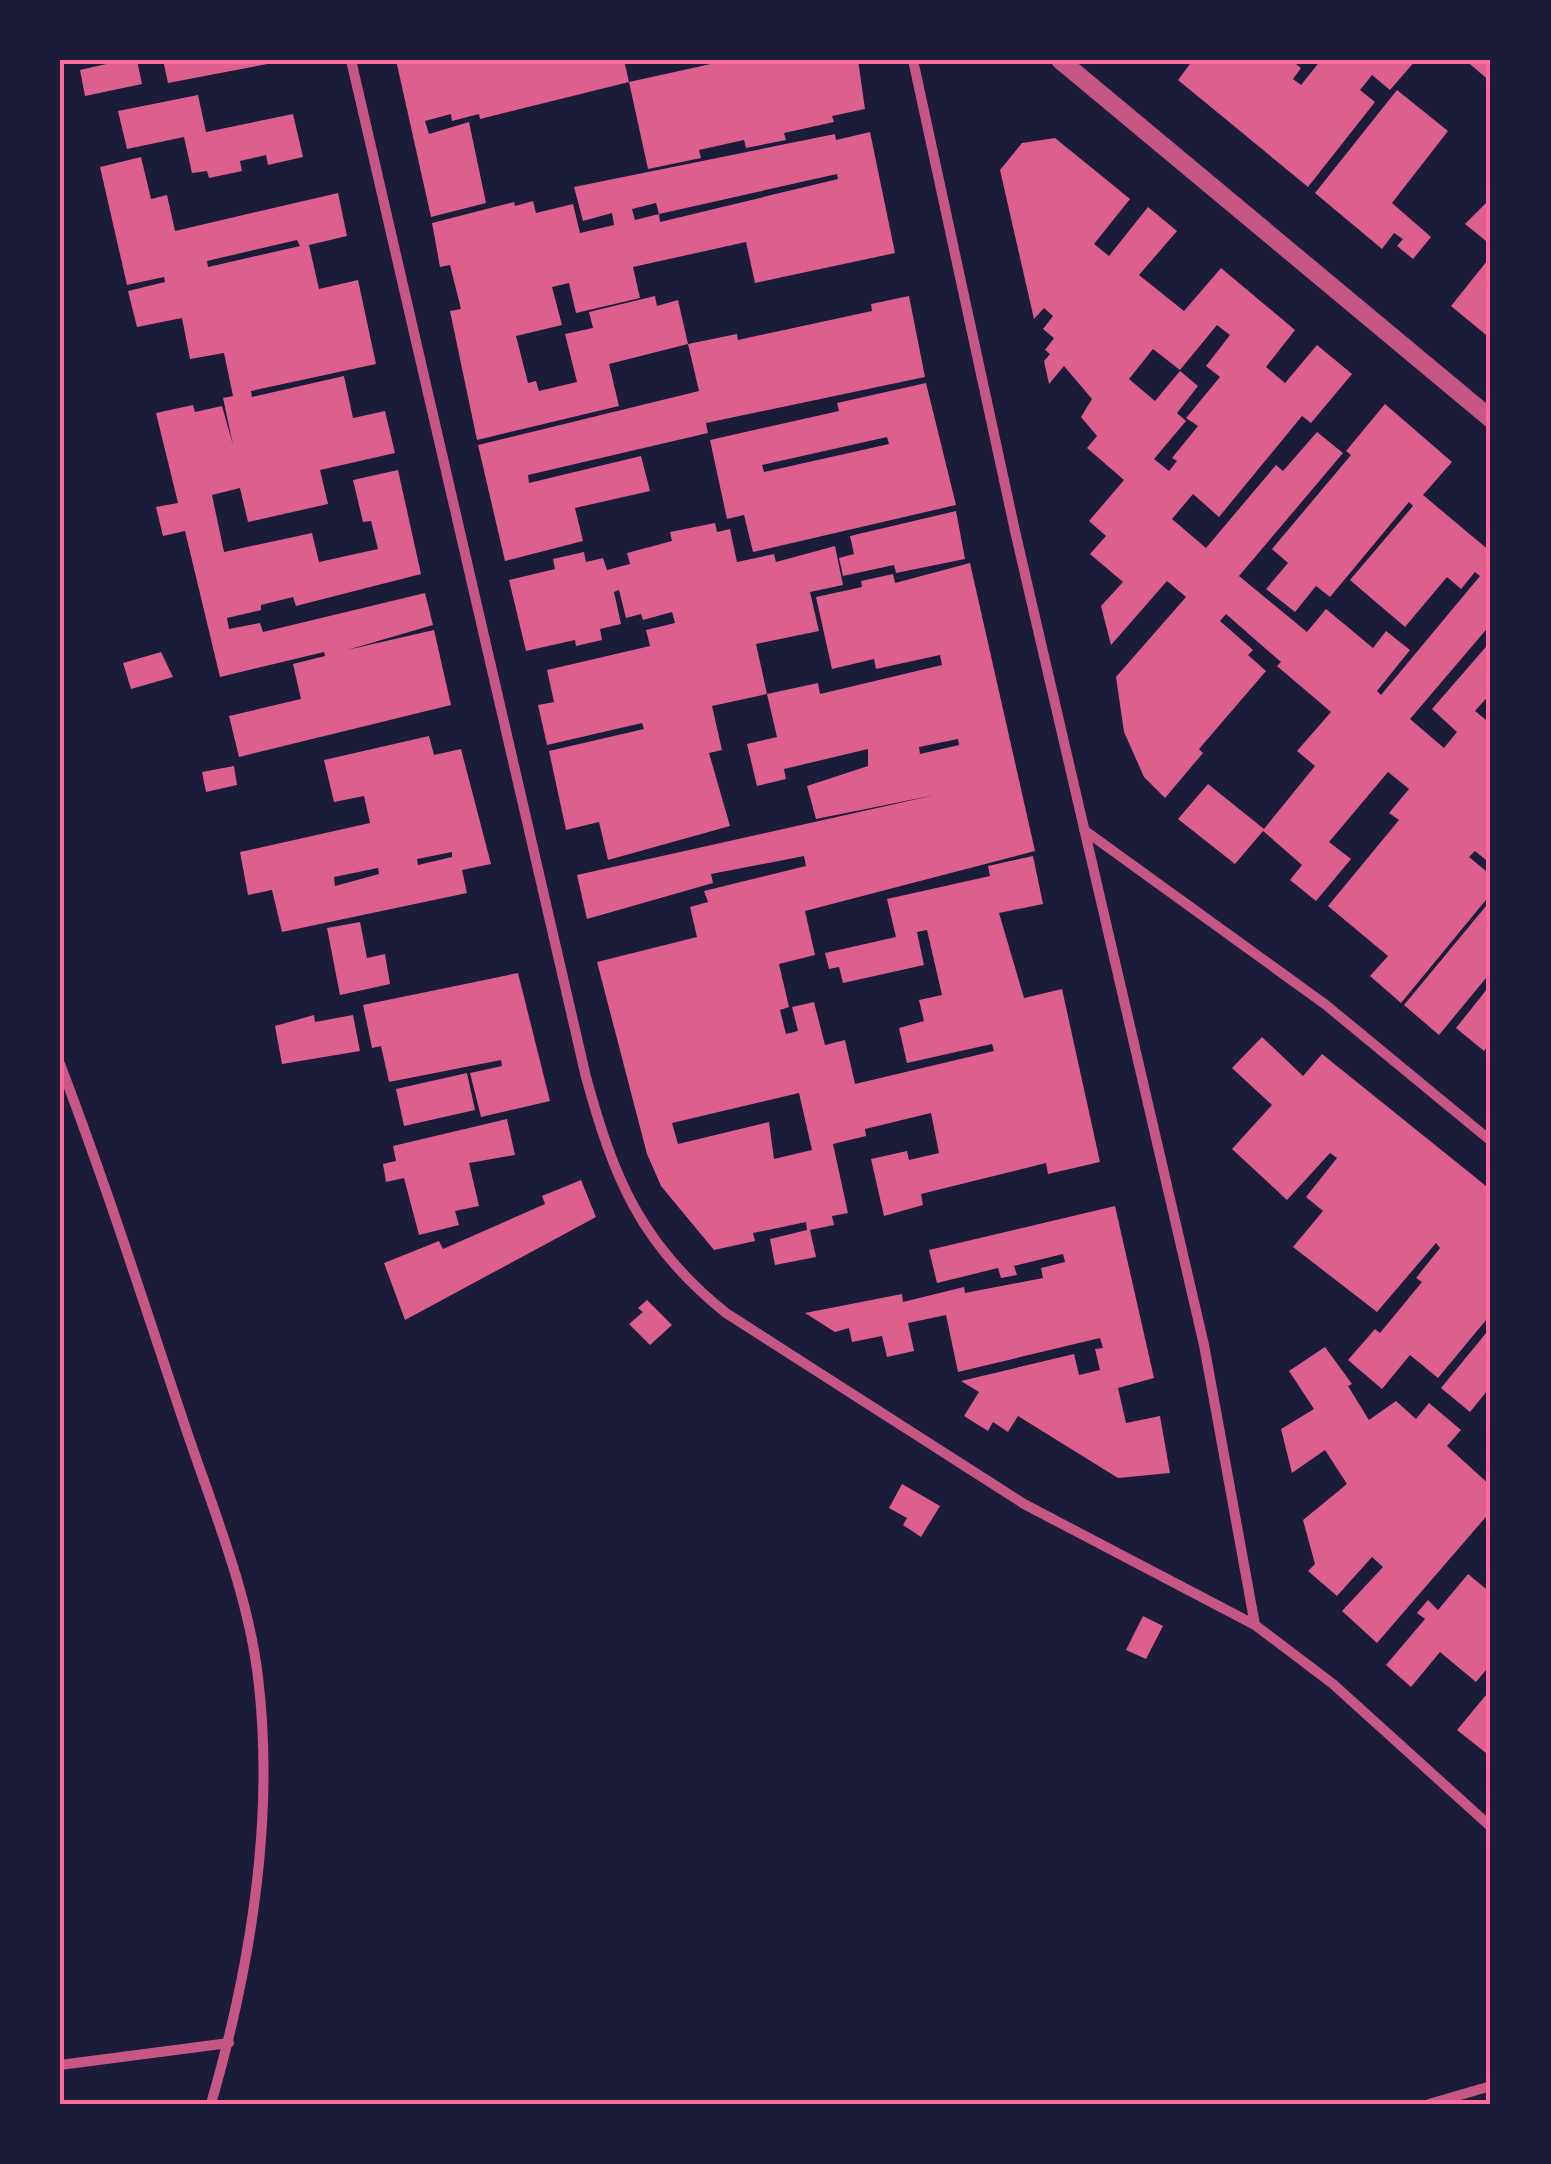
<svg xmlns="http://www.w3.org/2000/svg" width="1551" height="2164" viewBox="0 0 1551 2164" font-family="'DejaVu Sans',sans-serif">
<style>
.building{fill:#dd5f8e;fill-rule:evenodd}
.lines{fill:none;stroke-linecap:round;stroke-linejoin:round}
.minor{stroke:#c65784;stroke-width:10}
.tertiary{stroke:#c65784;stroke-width:18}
.neatline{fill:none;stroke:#ff6b9d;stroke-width:4}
</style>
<rect width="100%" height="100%" fill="#1b1b3a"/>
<path class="building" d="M124,60H137L142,84L85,96L80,70Z
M163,60H278V62L168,83Z
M396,60H624L629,82L480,119L479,114L452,121L451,114L425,121L429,134L469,122L486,203L431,217Z
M729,60H858L865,109L832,116L834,122L784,133L786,140L746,148L744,140L699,150L701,158L648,169L629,82Z
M1193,60H1291L1301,68L1293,79L1301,85L1321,60H1416L1390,90L1372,75L1360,90L1375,102L1308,187L1178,80Z
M1465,60H1491V82Z
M1397,90L1448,131L1392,203L1431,237L1413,259L1397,246L1403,239L1394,233L1382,249L1315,193Z
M198,95L206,132L293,114L303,157L268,165L266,155L240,161L242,171L209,178L207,171L192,173L184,137L127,149L118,111Z
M870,132L895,253L755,283L746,242L633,267L640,298L576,313L569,283L552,287L562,325L516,336L528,383L536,381L539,391L577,382L565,334L593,328L589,312L655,296L657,306L678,300L688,344L609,364L619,406L477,440L450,311L461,309L450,265L440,267L432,223L514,202L515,206L533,201L536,213L573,204L580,233L614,225L612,213L583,221L574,187L835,134L836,140ZM837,174L838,179L660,222L659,214L635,220L632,209L656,203L659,214Z
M1055,138L1130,199L1094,244L1109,256L1148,207L1177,231L1139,275L1184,311L1221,268L1295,330L1266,367L1285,383L1317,345L1352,374L1311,423L1302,416L1219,517L1193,494L1172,519L1206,548L1276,465L1283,471L1317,432L1343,453L1239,576L1307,632L1326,609L1373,648L1386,631L1410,650L1377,691L1381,695L1480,576L1475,572L1461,589L1447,577L1405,627L1350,580L1413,506L1409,502L1330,597L1316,586L1295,612L1266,589L1288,563L1272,549L1351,455L1346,451L1385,404L1452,462L1423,495L1491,552V624L1410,719L1444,748L1457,732L1432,709L1491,641V693L1475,711L1491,724V864L1475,851L1469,857L1491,875L1486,891L1490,895L1401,1003L1370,976L1388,956L1328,906L1399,820L1389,813L1409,789L1388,772L1329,842L1351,859L1316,901L1290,880L1302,865L1263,831L1235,864L1178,819L1208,784L1264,829L1315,766L1297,751L1331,712L1277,666L1281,662L1226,614L1220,621L1253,650L1248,655L1266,671L1199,749L1203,753L1165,798L1144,777L1124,732L1116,677L1186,597L1167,581L1111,645L1101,606L1123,582L1090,554L1106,536L1089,521L1124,480L1087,448L1097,436L1081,417L1092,399L1064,366L1049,384L1044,361L1050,354L1045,350L1054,338L1043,329L1053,316L1044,308L1034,319L1000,170L1022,143ZM1217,325L1230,335L1206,366L1220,377L1186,418L1198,426L1172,458L1177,461L1169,471L1154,459L1186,421L1177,413L1198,386L1180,371L1155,401L1129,379L1153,349L1180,370Z
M141,157L151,199L167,195L175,231L338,193L347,236L309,245L319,289L358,280L376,364L251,391L252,397L344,376L353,418L385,411L395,453L320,470L328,504L248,522L240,488L212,495L224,552L312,533L319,562L378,549L371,521L363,522L353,480L398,470L421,574L296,606L293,597L261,605V610L227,618L229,629L260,623L263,632L425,593L433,625L347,650L434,630L451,705L239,757L229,716L301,699L293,664L325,656L324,652L220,677L185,531L163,536L156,507L178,503L156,413L193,405L195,412L222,406L233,445L223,398L233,396L224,353L190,359L182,318L137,327L128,291L165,282L164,277L127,285L100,167ZM297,240L300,246L208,267L207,261Z
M1491,198V245L1465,224Z
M1491,256V339L1451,306Z
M909,296L925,377L706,423L708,433L528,475L529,483L641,456L650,491L575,508L583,541L505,561L478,445L699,391L688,344L737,334L738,340L872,311L871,304Z
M926,383L956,505L753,552L744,515L727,519L710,440L839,411L837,403ZM887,437L889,444L764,472L762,465Z
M956,511L965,559L896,573L894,565L843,576L839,558L854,554L850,536Z
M715,523L717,532L730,529L737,562L774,554L776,562L835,546L843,585L810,592L819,631L756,644L767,694L712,706L722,750L709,753L730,826L608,860L599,822L566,830L549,751L644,729L642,723L547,745L538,705L554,702L547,670L650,646L646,630L675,623L672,612L643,620L641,614L626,618L619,590L614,592L621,624L600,629L602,640L576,646L575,640L526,651L509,580L555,569L553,559L584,552L586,562L603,558L607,570L630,564L627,553L672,541L670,532Z
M970,563L1035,851L805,911L815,955L779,964L789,1007L780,1010L786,1034L798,1031L792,1007L814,1002L825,1045L845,1040L855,1084L994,1051L992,1044L907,1063L899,1028L924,1021L919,1000L942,995L927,930L917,932L924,965L843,983L839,967L829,969L825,953L896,937L887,899L990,876L988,866L1033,856L1043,904L999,913L1024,998L1062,989L1100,1162L1048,1174L1046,1163L921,1194L923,1205L884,1216L871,1159L907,1151L909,1160L939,1153L931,1113L865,1129L866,1136L833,1144L848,1213L832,1216L834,1225L810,1230L816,1257L775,1265L770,1239L807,1230L806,1222L753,1233L755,1241L714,1250L661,1186L647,1154L597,962L697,937L690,907L708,902L704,891L806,866L804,856L711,874L713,883L587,919L577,875L935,795L816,819L807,786L868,766V749L784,769L786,779L757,786L747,744L777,737L767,694L818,683L820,694L942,665L940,655L876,669L874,659L832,669L816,597L862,587L861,581L893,574L895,583ZM958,739L959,745L920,754L919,747ZM799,1093L812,1150L774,1159L769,1122L678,1144L672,1123Z
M161,652L173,677L131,689L123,663Z
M429,736L434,755L461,749L491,864L462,870L467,893L282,932L272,890L248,895L240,852L370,823L364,796L334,802L324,760ZM452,852V857L418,865L417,859ZM378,868L379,874L335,886L334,877Z
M234,766L237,785L206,792L202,772Z
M1491,900V972L1439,1035L1404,1005Z
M360,922L367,958L385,954L390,984L340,995L327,928Z
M518,973L550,1101L481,1117L470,1073L502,1066L501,1060L389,1082L381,1046L372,1048L363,1005Z
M1491,984V1042L1484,1051L1456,1028Z
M314,1015L315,1022L353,1015L360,1051L282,1064L275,1026Z
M1262,1037L1303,1076L1322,1054L1491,1190V1314L1438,1378L1410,1355L1382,1389L1348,1360L1375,1329L1380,1333L1422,1282L1416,1278L1440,1248L1436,1243L1377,1312L1293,1247L1323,1211L1306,1197L1337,1158L1330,1153L1287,1200L1232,1149L1272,1105L1232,1068Z
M467,1073L475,1110L404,1126L396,1089Z
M507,1119L515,1155L469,1163L479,1206L455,1211L459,1225L419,1235L404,1178L386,1182L383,1164L396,1161L393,1146Z
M581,1180L596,1217L405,1320L384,1263L439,1241L443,1249L545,1204L542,1196Z
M1115,1206L1154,1378L1118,1388L1126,1423L1160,1416L1170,1473L1118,1478L1018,1416L1008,1432L993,1422L988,1431L964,1416L979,1392L961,1381L1074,1354L1079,1375L1100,1370L1095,1349L1103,1348L1100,1338L958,1372L946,1315L908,1323L914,1351L887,1357L882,1336L852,1342L849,1328L835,1332L805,1313L902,1294L903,1302L964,1287L965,1293L1043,1278L1041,1268L1065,1262L1063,1254L1014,1266L1017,1275L1001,1278L998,1268L937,1283L929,1250Z
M647,1300L672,1325L650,1345L629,1324L643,1312L638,1308Z
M1491,1327V1386L1470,1412L1441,1388Z
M1325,1347L1352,1384L1348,1386L1369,1420L1396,1401L1416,1419L1429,1403L1461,1430L1447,1446L1491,1486V1511L1377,1643L1342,1611L1383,1567L1372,1557L1337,1596L1308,1571L1315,1564L1303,1520L1347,1484L1325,1450L1292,1473L1281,1429L1314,1409L1289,1371Z
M902,1484L940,1506L921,1537L903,1525L907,1518L889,1508Z
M1468,1574L1491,1593V1664L1476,1682L1440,1652L1411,1687L1386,1665L1425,1619L1417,1613L1428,1600L1438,1610Z
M1143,1616L1163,1626L1146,1659L1126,1650Z
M1491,1689V1757L1457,1730Z"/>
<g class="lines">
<path class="minor" d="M351,60L586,1077C614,1179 641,1245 726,1313L1024,1504L1255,1625L1333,1684L1491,1827
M913,60L1015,531L1204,1345L1255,1625
M1084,830L1326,1005L1491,1141
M60,1064C106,1184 145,1307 186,1429C213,1509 248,1593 258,1677C275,1817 250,1969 211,2104
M60,2065L229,2043
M1429,2104L1491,2086"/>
<path class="tertiary" d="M1060,60L1491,419"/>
</g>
<rect width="1551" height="2164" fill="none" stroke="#1b1b3a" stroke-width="125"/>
<rect x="62" y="62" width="1426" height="2040" class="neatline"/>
</svg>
